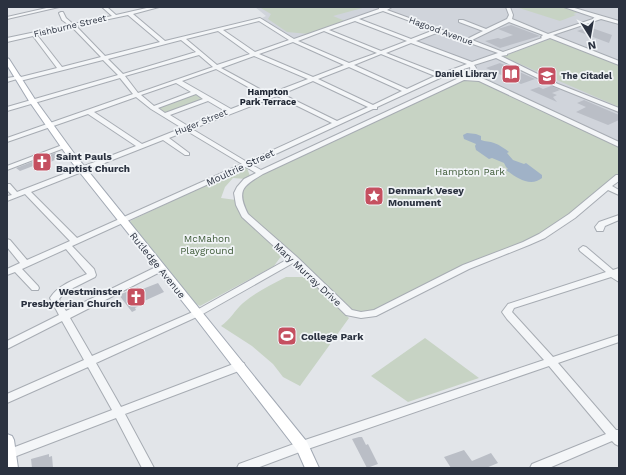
<svg xmlns="http://www.w3.org/2000/svg" width="626" height="475" viewBox="0 0 626 475" font-family="'Work Sans',sans-serif">
<style>
.built{fill:#d0d4db}
.green{fill:#c7d3c4}
.water{fill:#a0b2c7}
.building{fill:#babec6}
.lines{fill:none;stroke-linecap:round;stroke-linejoin:round}
.minor-casing{stroke:#a7acb3;stroke-width:2}
.major-casing{stroke:#a2a9b4;stroke-width:2}
.minor{fill:#f4f6f8;fill-rule:evenodd}
.major{fill:#fff;fill-rule:evenodd}
.labels{text-anchor:middle;stroke-width:3.5;stroke-linejoin:round;paint-order:stroke}
.far-street-label{font-size:9px;fill:#2b3240;stroke:#f1f4f7}
.far-poi-label{font-size:9px;font-weight:bold;fill:#2b3240;stroke:#f1f4f7;text-anchor:end}
.far-neighbourhood-label{font-size:9px;font-weight:bold;fill:#1d2431;stroke:#f1f4f7}
.poi-label{font-size:10px;font-weight:bold;fill:#2b3240;stroke:#f1f4f7;text-anchor:start}
.street-label{font-size:10px;fill:#2b3240;stroke:#f1f4f7}
.park-label{font-size:10px;fill:#3f5b39;stroke:#f1f4f7}
</style>
<rect width="100%" height="100%" fill="#e2e5e9"/>
<path class="built" d="M255,7H619V145L480,79L474,74L471,64L411,41L439,30L382,9L294,41L260,19L266,16Z"/>
<path class="green" d="M259,7H366L333,16L345,21L309,34L287,32L268,19L271,14Z
M516,7H566L579,12L573,14L576,15L560,21Z
M550,39H556L619,64V107L504,57V56Z
M475,79L619,147V173L588,202L544,232L512,248L478,259L374,310L361,312L351,309L247,214C236,198 241,189 254,178L461,80Z
M196,93L206,99L166,114L155,108Z
M242,168H247L250,176L246,179L233,178L225,187L221,198L236,200L240,210L285,255H282L274,266L200,306L196,304L132,226L130,221Z
M286,277H306L349,318L300,386L283,377L273,364L252,346L221,326C230,320 235,310 243,303C256,292 271,285 286,277Z
M425,338L479,378L408,402L371,376Z"/>
<path class="water" d="M467,133L476,134L481,136V140C485,142 490,141 494,143C500,145 505,149 509,152L507,153L513,160L524,164L526,163L542,175V178C530,188 516,177 506,170L508,169L506,167L504,163L492,158L489,159L476,150L475,146L476,144L464,139L463,135Z"/>
<path class="building" d="M511,25L540,36L500,48L485,41L498,38L501,39L513,35L498,29Z
M589,27L612,35L609,43L577,31Z
M500,63L535,79L521,84L486,68Z
M551,86L560,90L552,93L557,95L553,97L557,102L530,90L539,87L543,89Z
M584,100L619,115V120L608,125L576,112L586,107L577,103Z
M55,153H58L62,156L47,164H43L41,163L20,171L16,168Z
M158,283L164,292L142,302L140,303L141,305L135,308L136,310L132,312L119,295L138,287L140,290Z
M359,437H362L366,445L368,444L378,464L367,468L352,439Z
M464,450L472,461L491,453L498,463L486,468H451L444,457Z
M49,454V457L52,456L53,468H32L31,459Z"/>
<g class="lines">
<g class="minor-casing">
<path id="minor" d="M51,7H59L7,19V17Z
M102,7H107L116,15L151,7H159L133,14L165,41L260,18L294,39L379,9V8L392,7L387,10L467,39L483,31L459,22V20H463L486,29L507,19L509,15L506,7H510L513,15L512,19L548,34L596,18L564,7H571L619,21V24L601,19L553,35L619,61V65L550,38L507,54V55L501,56L558,84L619,108V112L554,86L496,58L474,65L476,68L475,73H471L470,67L451,73L377,107V109H373L252,165L261,170L463,76L482,78L619,142V147L617,146L479,81L464,80L263,174C243,186 236,190 248,214L297,257L352,310L361,312L374,310L463,265L523,242L539,234L569,214L616,175H619V181L612,186L619,190V195L608,190L575,218L545,238L529,245L469,269L376,316L361,318L346,315L293,263L201,315L96,363L121,407L236,363L240,362L244,363L245,366L244,369L125,414L154,468H142L116,418L14,457L10,459L7,458V450L112,410L88,367L7,403V394L84,360L62,321L7,349V341L59,315L50,298C58,285 74,280 87,274L66,249L22,269L38,286L39,288L38,290H32L15,272L7,275V269L20,263L7,247V239L10,240L27,260L70,241L25,194L7,201V196L12,195L7,190V184H10L17,192L136,146L88,114L7,142V138L133,94L120,78L7,111V107L118,75L103,60L20,81L17,79L7,82V78L20,76L21,77L57,68L33,36L7,42V38L69,25L62,20L59,13L61,12H63L66,18L73,24L112,16ZM383,11L434,30L411,39L359,19ZM128,15L160,42L105,56L76,26ZM259,21L289,40L255,52L223,30ZM355,21L407,41L381,51L329,30ZM509,22L543,35L541,37L542,38L503,52L472,40ZM72,27L101,57L62,67L37,35ZM218,31L250,54L217,65L186,39ZM324,31L377,53L349,63L298,41ZM439,32L498,53L472,62L416,41ZM181,40L196,52L123,74L108,59ZM293,42L344,65L313,77L259,54ZM411,43L467,64L440,74L386,53ZM381,54L435,76L407,89L354,65ZM199,55L213,67L138,93L125,76ZM254,56L308,79L269,94L221,68ZM349,67L402,91L373,105L318,79ZM216,69L264,96L231,109L182,81ZM313,81L368,107L337,121L282,94ZM176,83L191,92L154,106L141,95ZM196,94L203,99L165,113L158,108ZM277,96L332,123L247,162L192,129ZM136,97L151,109L182,128L142,144L94,112ZM208,101L225,111L188,126L170,115ZM187,131L242,164L77,238L31,192L163,140L185,155H189V153L169,138ZM246,167L256,173L244,179L237,187L234,193L236,205L242,217L288,259L195,311L92,356L70,318L164,270L165,268L164,266H158L66,311L59,299L65,292L95,277L96,275L94,269L72,246Z
M65,144L68,146L67,147L7,170V166Z
M619,215V220L605,226L603,231H597L595,227L599,222Z
M583,246L586,247L613,270L619,268V282L611,277L514,308L512,312L553,357L619,335V342L558,363L616,430H619V446L615,444L612,441L549,468H530L532,464L606,434L549,366L305,450L257,468H237L239,464L302,441L544,360L507,319L502,312L508,304L606,272L580,251L579,249Z"/>
</g>
<g class="major-casing">
<path id="major" d="M7,58L9,59L36,101L76,156L307,442L319,468H305L297,450L194,316L70,160L29,101L7,65Z
M7,434L12,436L14,440L18,468H7Z"/>
</g>
<use href="#minor" class="minor"/>
<use href="#major" class="major"/>
</g>
<defs>
<g id="library-square" transform="scale(1)"><rect x="-9" y="-9" width="18" height="18" rx="4" fill="#c55060" stroke="#f1f4f7"/><path d="M-6-4Q-3-5.5-.7-3.5V5Q-3 3-6 4ZM6-4Q3-5.5 .7-3.5V5Q3 3 6 4Z" fill="#fff"/></g>
<g id="university-square" transform="scale(1)"><rect x="-9" y="-9" width="18" height="18" rx="4" fill="#c55060" stroke="#f1f4f7"/><path d="M0-5L7-2L0 1L-7-2ZM-4 1L0 2.5L4 1V4Q0 6-4 4Z" fill="#fff"/></g>
<g id="church-square" transform="scale(1)"><rect x="-9" y="-9" width="18" height="18" rx="4" fill="#c55060" stroke="#f1f4f7"/><path d="M-1.2-6h2.4v3.5h3.3v2.4h-3.3V6h-2.4V-.1h-3.3v-2.4h3.3Z" fill="#fff"/></g>
<g id="sight-square" transform="scale(1)"><rect x="-9" y="-9" width="18" height="18" rx="4" fill="#c55060" stroke="#f1f4f7"/><path d="M0-6L1.8-2.2L6-1.7L2.9 1.2L3.7 5.4L0 3.3L-3.7 5.4L-2.9 1.2L-6-1.7L-1.8-2.2Z" fill="#fff"/></g>
<g id="stadium-square" transform="scale(1)"><rect x="-9" y="-9" width="18" height="18" rx="4" fill="#c55060" stroke="#f1f4f7"/><path d="M0-5a6.5 5 0 1 0 0 10a6.5 5 0 1 0 0-10ZM-3.5-1.8h7v3.6h-7Z" fill="#fff"/></g>
</defs>
<g fill-rule="evenodd">
<use href="#library-square" x="511" y="74"/>
<use href="#university-square" x="547" y="76"/>
<use href="#church-square" x="42" y="162"/>
<use href="#sight-square" x="374" y="196"/>
<use href="#church-square" x="136" y="297"/>
<use href="#stadium-square" x="287" y="336"/>
</g>
<g class="labels">
<g class="far-street-label">
<text transform="translate(70 26) rotate(-13)" y="3">Fishburne Street</text>
<text transform="translate(441 31) rotate(20)" y="3">Hagood Avenue</text>
<text transform="translate(201 122) rotate(-22)" y="3">Huger Street</text>
</g>
<g class="far-poi-label">
<text x="497" y="77">Daniel Library</text>
<text x="561" y="79" text-anchor="start">The Citadel</text>
</g>
<g class="far-neighbourhood-label">
<text x="268" y="95">Hampton<tspan x="268" dy="10">Park Terrace</tspan></text>
</g>
<g class="poi-label">
<text x="56" y="160">Saint Pauls<tspan x="56" dy="12">Baptist Church</tspan></text>
<text x="388" y="194">Denmark Vesey<tspan x="388" dy="12">Monument</tspan></text>
<text x="122" y="295" text-anchor="end">Westminster<tspan x="122" dy="12">Presbyterian Church</tspan></text>
<text x="301" y="340">College Park</text>
</g>
<g class="street-label">
<text transform="translate(240 167) rotate(-25)" y="4">Moultrie Street</text>
<text transform="translate(158 265) rotate(51)" y="4">Rutledge Avenue</text>
<text transform="translate(308 274) rotate(43)" y="4">Mary Murray Drive</text>
</g>
<g class="park-label">
<text x="470" y="175">Hampton Park</text>
<text x="207" y="242">McMahon<tspan x="207" dy="12">Playground</tspan></text>
</g>
</g>
<rect width="626" height="475" fill="none" stroke="#2b3240" stroke-width="16"/>
<g transform="translate(590 36) rotate(169)" stroke="#f1f4f7" stroke-width="3" paint-order="stroke">
<path d="M0-3L7 15L0 10L-7 15Z" fill="#2b3240"/>
<text y="-6" font-size="11" font-weight="bold" text-anchor="middle" fill="#2b3240">N</text>
</g>
</svg>
